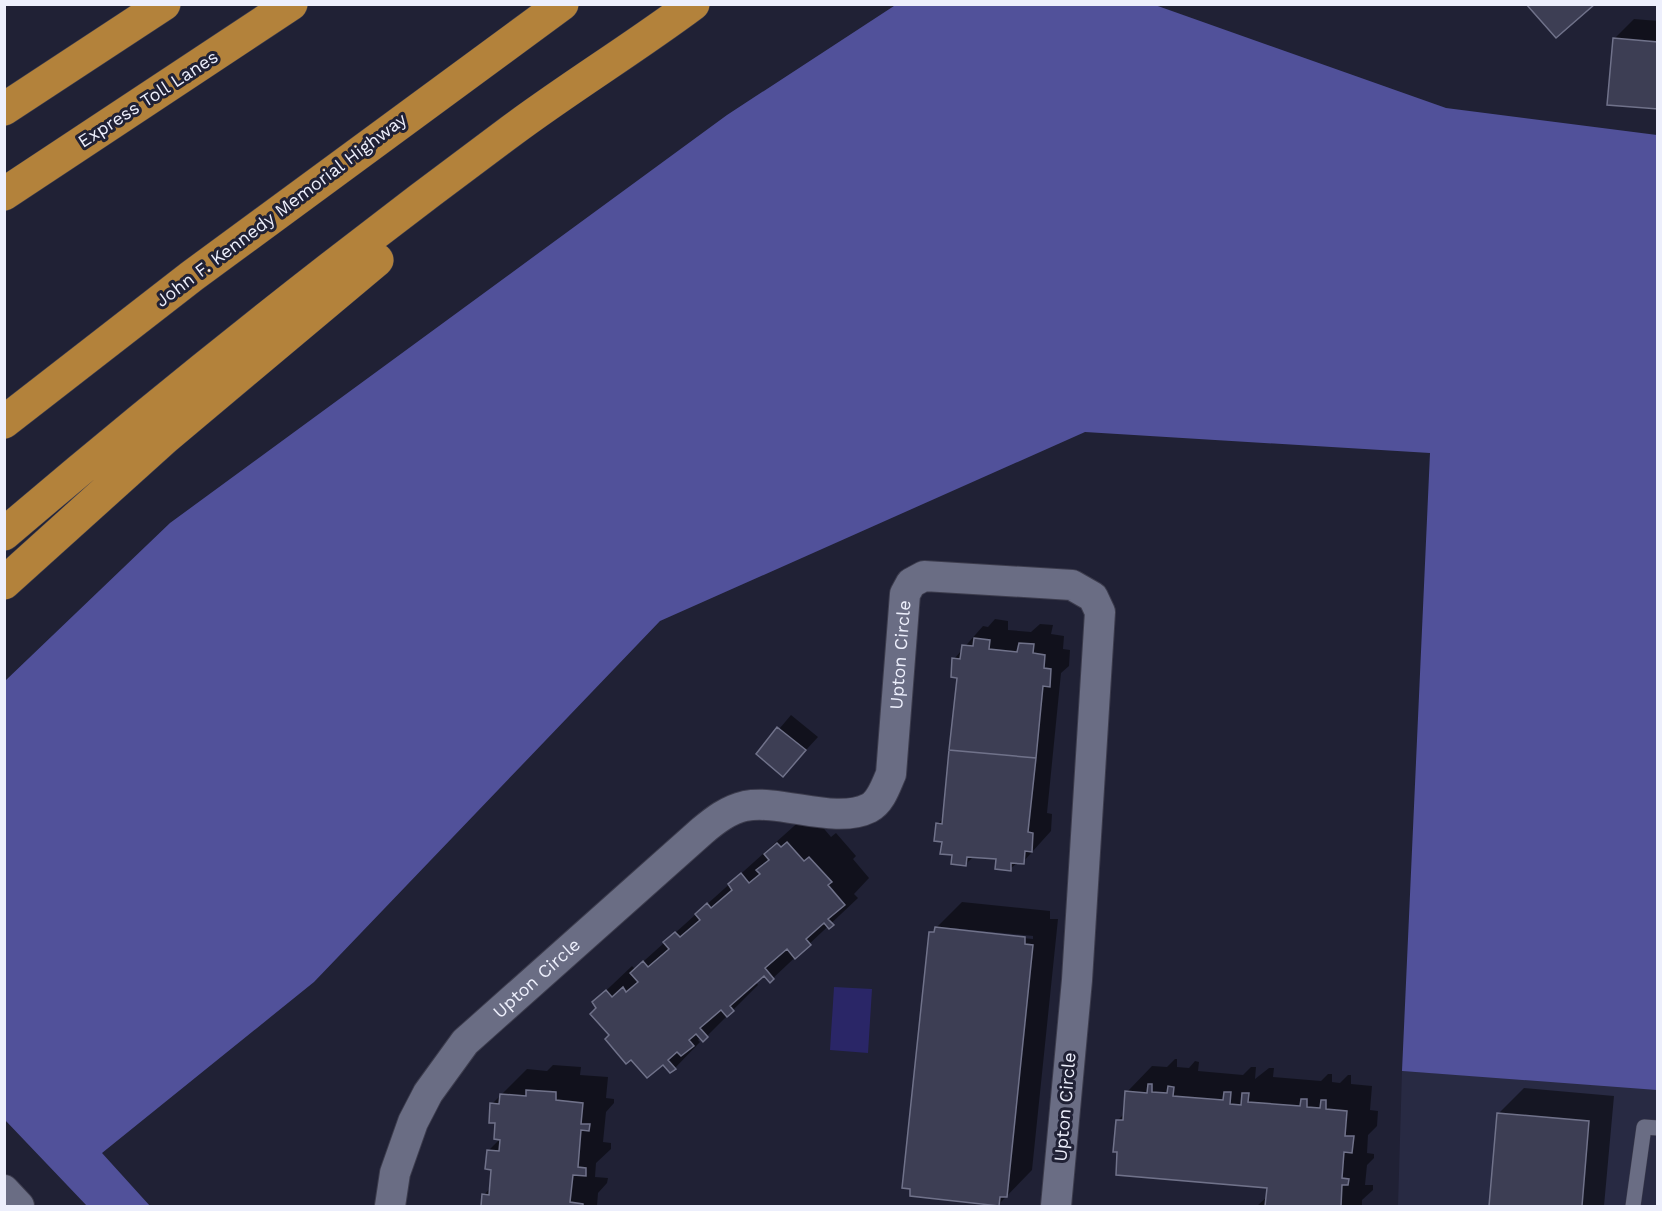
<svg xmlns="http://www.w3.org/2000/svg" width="1662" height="1211" viewBox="0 0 1662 1211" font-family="'Work Sans',sans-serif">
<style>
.built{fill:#282a43}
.green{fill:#2a2667}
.forest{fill:#51519a}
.shadow{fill:#0007;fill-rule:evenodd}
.building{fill:#3d3e54;stroke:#70728a;stroke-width:1.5}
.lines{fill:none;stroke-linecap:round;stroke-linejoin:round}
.lane-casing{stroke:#3c3c4d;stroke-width:16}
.street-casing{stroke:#3c3c4d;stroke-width:32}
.highway-casing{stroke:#3c3c4d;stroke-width:34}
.lane{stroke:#6a6d84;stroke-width:15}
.street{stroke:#6a6d84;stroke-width:30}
.highway{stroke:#b3823b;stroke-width:33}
.labels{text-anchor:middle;stroke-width:6;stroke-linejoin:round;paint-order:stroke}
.street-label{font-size:18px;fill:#edeffc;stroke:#202135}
</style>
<rect width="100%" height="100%" fill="#202135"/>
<path class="built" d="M1402,1071L1657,1088V1206H1398Z"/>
<path class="green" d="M834,987L872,989L868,1053L830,1050Z"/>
<path class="forest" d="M897,4L1155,5L1446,108L1657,135V1090L1402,1071L1430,453L1085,432L660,621L314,982L102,1153L150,1206H87L5,1120V681L170,523L727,115Z"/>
<path class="shadow" d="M1634,19L1658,21V108L1614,39Z
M995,619L1008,621V630L1031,632L1040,624L1053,625L1051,634L1064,636L1063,649L1070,650L1069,666L1061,673L1047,813L1052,814L1051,831L1023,862H1018L1010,869L998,858L974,856L966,864L943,840L937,824L944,818L958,676L954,659L983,626L988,627Z
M791,715L818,737L783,775L758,754Z
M814,817L831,837L836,833L856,856L853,859L869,878L854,894L858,898L770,981L764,974L756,982L758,985L707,1036L701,1037L698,1040L700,1042L675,1068L611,1035L594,1002L632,966L635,969L803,818Z
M962,902L1050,911V919H1058L1032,1170L999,1204L931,933ZM952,928L1033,936V939L952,931Z
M1175,1059H1177V1067L1189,1068L1195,1061L1199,1062L1198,1071L1243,1075L1251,1067H1256L1255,1079L1269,1068H1274L1273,1077L1321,1081L1328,1074H1332V1082L1340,1083L1348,1075H1351V1084L1372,1086L1370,1110L1378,1111L1377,1126L1368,1135L1367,1153L1374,1154V1158L1367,1165L1365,1185H1373V1190L1362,1200V1206H1257L1268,1196V1186L1118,1120L1125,1113L1127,1092L1152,1066L1167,1067Z
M553,1065L581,1067L580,1075L608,1077L606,1098L614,1099V1103L606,1112L603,1142L611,1143V1149L596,1163L595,1177L608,1178L607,1183L598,1193L597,1206H484V1195L491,1187L493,1168L488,1151L501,1138L492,1104L527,1069L547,1071Z
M1524,1088L1614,1096L1604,1206H1490L1499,1113Z"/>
<path class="building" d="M1526,4H1595L1556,38Z
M1613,38L1658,42V109L1607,105Z
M974,638L990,640L989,649L1017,652L1019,643L1034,644L1033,653L1045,655L1044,668L1051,669L1050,687L1043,686L1036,758L949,750L957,678L951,677L952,658L960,659L962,645L973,646Z
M777,727L806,750L783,777L756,754Z
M949,750L1036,758L1028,832L1033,833L1032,852L1025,851L1024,864L1011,863V871L995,869L996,859L967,857L966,866L951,864L952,855L940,854L942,842L934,841L936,823L942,824Z
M787,842L804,861L809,857L832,882L828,885L845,905L828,919L834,925L829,929L824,923L806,939L811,945L795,959L787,949L765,968L774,979L770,983L764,976L730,1006L734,1011L727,1017L721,1010L700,1028L708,1037L703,1042L696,1034L689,1040L694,1046L681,1056L677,1052L668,1060L676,1069L670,1073L663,1065L647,1078L631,1060L626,1064L605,1039L609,1035L590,1014L596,1008L592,1002L606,990L612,997L623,987L626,992L638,982L630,973L643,961L648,967L669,949L663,942L675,932L680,937L700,920L695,914L707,903L711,908L732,890L728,884L741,873L749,883L760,874L756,870L769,860L764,854L777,843L781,847Z
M935,927L1025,937V944L1033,945L1007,1197H1000L999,1206L910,1196V1189L902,1188L929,932H934Z
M1148,1084H1152V1092L1167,1093L1168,1086L1174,1087L1173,1096L1223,1100L1224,1092H1231L1230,1104L1241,1105L1242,1093H1249L1248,1102L1300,1106L1301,1099H1307V1107L1320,1108L1321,1100H1326V1109L1347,1111L1345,1136H1354L1352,1153L1344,1152L1342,1178L1349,1179L1348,1185H1342L1341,1206H1265L1267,1188L1116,1175L1117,1152H1113L1116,1120H1123L1125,1091L1147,1093Z
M526,1090L556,1092V1100L583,1103L581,1124H590L589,1131L581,1130L578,1167L586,1168V1176L573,1175L570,1202L583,1204V1206H481L482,1194L489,1195L491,1170L485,1169L487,1150L499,1151L500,1140L494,1139L495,1123H489L490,1103L499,1104L500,1094L526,1096Z
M1497,1113L1589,1121L1582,1206H1489Z"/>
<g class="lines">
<g class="lane-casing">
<path id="lane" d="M1633,1206L1644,1127L1658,1128"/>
</g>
<g class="street-casing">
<g id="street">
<path d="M4,1190L19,1206"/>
<path id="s1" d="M390,1206L395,1173L413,1122L428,1093L465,1042L702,831C715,820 728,810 745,806C782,799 835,825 869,808C881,802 886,785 891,774L905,594L911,583L924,576L1072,585L1093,597L1100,612L1077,980L1056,1206"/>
</g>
</g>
<g class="highway-casing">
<path id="highway" d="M4,109L164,4
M4,194L291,4
M4,422L192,276L562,4
M4,534C168,394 338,259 511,131C570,87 634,48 693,4
M4,583L166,437L377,260"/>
</g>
<use href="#lane" class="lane"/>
<use href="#street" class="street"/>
<use href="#highway" class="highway"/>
</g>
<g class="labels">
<g class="street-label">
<text transform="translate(148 99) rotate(-33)" y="6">Express Toll Lanes</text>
<text transform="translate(281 210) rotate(-37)" y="6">John F. Kennedy Memorial Highway</text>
<text dy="6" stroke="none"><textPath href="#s1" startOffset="837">Upton Circle</textPath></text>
<text dy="6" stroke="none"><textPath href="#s1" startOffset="279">Upton Circle</textPath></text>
<text transform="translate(1065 1107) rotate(-85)" y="6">Upton Circle</text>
</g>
</g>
<rect width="1662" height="1211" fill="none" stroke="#edeffc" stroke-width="12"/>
</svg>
